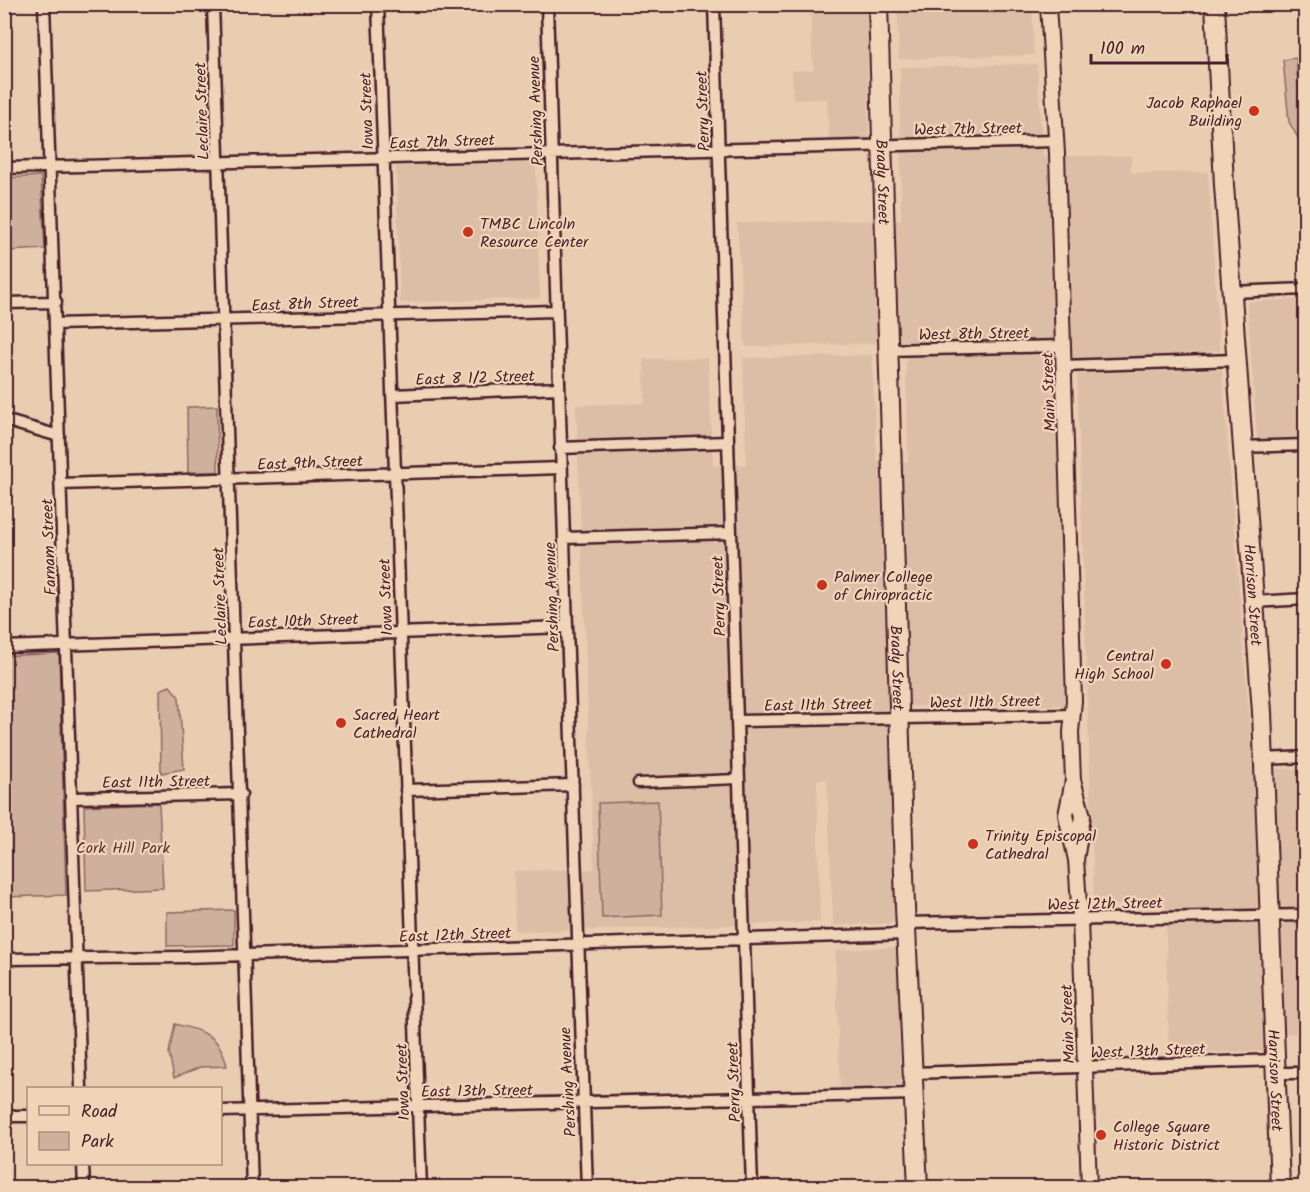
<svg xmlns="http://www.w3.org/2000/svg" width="1310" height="1192" viewBox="0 0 1310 1192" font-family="Kalam,sans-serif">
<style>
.built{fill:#dcbea6}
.green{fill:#cfb09c;stroke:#8c6864;stroke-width:1.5}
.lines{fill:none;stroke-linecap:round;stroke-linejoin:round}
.pedestrian-casing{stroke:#4a1f2b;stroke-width:13}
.minor-casing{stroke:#4a1f2b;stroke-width:15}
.tertiary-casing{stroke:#4a1f2b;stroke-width:18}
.trunk-casing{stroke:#4a1f2b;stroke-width:22}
.pedestrian{stroke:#f0d4b7;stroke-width:8}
.minor{stroke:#f0d4b7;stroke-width:10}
.tertiary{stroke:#f0d4b7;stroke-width:14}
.trunk{stroke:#f0d4b7;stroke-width:18}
.poi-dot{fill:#c8321e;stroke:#f0d4b7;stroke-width:2}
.labels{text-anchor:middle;stroke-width:4.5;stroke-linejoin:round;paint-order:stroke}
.poi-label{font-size:16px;fill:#4a1f2b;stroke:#f0d4b7;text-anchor:start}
.street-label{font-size:16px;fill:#4a1f2b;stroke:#f0d4b7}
.park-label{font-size:16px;fill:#5e353c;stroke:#f0d4b7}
</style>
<rect width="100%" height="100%" fill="#e9cdb1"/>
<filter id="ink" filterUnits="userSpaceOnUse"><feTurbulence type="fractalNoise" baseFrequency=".0167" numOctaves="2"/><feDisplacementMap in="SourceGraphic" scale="12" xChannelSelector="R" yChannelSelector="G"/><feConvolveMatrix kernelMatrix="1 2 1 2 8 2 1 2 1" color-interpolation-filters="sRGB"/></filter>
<g filter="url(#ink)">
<path class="built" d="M810,5H867L869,138L829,140L827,99L793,100L792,71L813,70Z
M897,5H1032L1034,55L899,59Z
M1037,64L1043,156H1131V173L1208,172L1220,351L1055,362L1065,705L893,707L890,778L895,923L833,926L827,780H817L820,922L595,930L515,931L514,871L594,869L576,405L645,403L644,359L708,358L713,466L746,465L743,358L872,355L877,461H908L906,363L908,342L745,347L737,223L901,220L900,67Z
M536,162L540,298L400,303L396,166Z
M1305,299V437L1257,439L1247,302Z
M1222,369L1253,768L1305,769V1033L1271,1034V1051L1169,1053L1165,904L1094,905L1077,374Z
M897,947L901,1086L840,1089L835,950Z"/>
<path class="green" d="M1296,58L1300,105L1305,112V159L1303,147L1289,122L1283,60Z
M41,176L45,249L5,251V178Z
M217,406L218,472H188L187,407Z
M59,653L66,895L5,897V656Z
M170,686L179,697L184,769L161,773L160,690Z
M658,801L662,915L602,918L598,803Z
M159,803L163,888L86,891L84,806Z
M234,910V945L167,946V912Z
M175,1024C204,1032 220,1034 227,1066L200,1067L174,1078L169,1053Z"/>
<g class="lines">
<g class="pedestrian-casing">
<path id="pedestrian" d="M638,783L738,779"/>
</g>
<g class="minor-casing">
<path id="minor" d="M44,4L81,1088
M213,4L252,1188
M378,4L421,1188
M547,4C558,399 573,793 587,1188
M714,4L752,1188
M4,5L7,4
M4,168L1055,141
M1232,292L1306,289
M4,303L56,302
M56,324L555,311
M886,350L1063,346
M1063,366L1235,360
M393,395L558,388
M4,420L59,436
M1241,447L1306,445
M560,448L727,442
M61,484L561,468
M564,538L731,533
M1253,602L1306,599
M4,647L567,627
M737,721L1072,715
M1264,759L1306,757
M406,790L573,785
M72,798L241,794
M905,923L1306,915
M4,959L184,957L906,934
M914,1073L1276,1060
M1275,1073H1306
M220,1111L915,1094
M4,1116H28
M83,1164L84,1188"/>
</g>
<g class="tertiary-casing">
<path id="tertiary" d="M1048,4L1057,154L1074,701L1071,732L1073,780
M1076,860L1083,816L1073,780L1066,815L1076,860L1080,919L1089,1188"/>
</g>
<g class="trunk-casing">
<g id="trunk">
<path id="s1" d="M878,4L905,907L918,1188"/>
<path id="s2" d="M1215,4L1224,185L1262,712L1280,1188"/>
</g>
</g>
<use href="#pedestrian" class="pedestrian"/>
<use href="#minor" class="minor"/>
<use href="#tertiary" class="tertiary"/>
<use href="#trunk" class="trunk"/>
</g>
</g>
<g class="poi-dot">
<circle cx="1254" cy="111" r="6"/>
<circle cx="468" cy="232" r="6"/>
<circle cx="822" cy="585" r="6"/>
<circle cx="1166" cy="664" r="6"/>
<circle cx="341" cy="723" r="6"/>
<circle cx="973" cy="844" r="6"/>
<circle cx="1101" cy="1135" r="6"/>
</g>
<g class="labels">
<g class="poi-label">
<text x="1242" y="108" text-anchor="end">Jacob Raphael<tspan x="1242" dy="18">Building</tspan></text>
<text x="480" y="229">TMBC Lincoln<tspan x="480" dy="18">Resource Center</tspan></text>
<text x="834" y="582">Palmer College<tspan x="834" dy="18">of Chiropractic</tspan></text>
<text x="1154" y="661" text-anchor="end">Central<tspan x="1154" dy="18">High School</tspan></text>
<text x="353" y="720">Sacred Heart<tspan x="353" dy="18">Cathedral</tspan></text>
<text x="985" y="841">Trinity Episcopal<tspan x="985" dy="18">Cathedral</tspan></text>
<text x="1113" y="1132">College Square<tspan x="1113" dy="18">Historic District</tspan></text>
</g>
<g class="street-label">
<text transform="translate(201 111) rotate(-92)" y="6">Leclaire Street</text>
<text transform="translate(366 111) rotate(-92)" y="6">Iowa Street</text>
<text transform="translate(535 111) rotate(-92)" y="6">Pershing Avenue</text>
<text transform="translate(702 111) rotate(-92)" y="6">Perry Street</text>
<text transform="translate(968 128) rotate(-1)" y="6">West 7th Street</text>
<text transform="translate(442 141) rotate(-2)" y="6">East 7th Street</text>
<text dy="6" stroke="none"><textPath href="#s1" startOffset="178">Brady Street</textPath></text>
<text transform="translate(305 303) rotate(-2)" y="6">East 8th Street</text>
<text transform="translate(974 333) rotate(-1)" y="6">West 8th Street</text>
<text transform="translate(475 377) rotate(-2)" y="6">East 8 1/2 Street</text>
<text transform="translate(1048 392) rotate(-92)" y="6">Main Street</text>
<text transform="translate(310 462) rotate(-2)" y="6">East 9th Street</text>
<text transform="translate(48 547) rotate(-92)" y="6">Farnam Street</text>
<text transform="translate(219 596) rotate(-92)" y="6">Leclaire Street</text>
<text transform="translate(718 596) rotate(-92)" y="6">Perry Street</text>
<text dy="6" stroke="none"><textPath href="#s2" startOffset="592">Harrison Street</textPath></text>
<text transform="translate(385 597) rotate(-92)" y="6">Iowa Street</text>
<text transform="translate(551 597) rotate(-92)" y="6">Pershing Avenue</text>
<text transform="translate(303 620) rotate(-2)" y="6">East 10th Street</text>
<text dy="6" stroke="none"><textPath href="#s1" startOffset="664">Brady Street</textPath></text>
<text transform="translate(985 701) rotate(-1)" y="6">West 11th Street</text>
<text transform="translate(818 704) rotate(-1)" y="6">East 11th Street</text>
<text transform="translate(156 781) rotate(-1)" y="6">East 11th Street</text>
<text transform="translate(1105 903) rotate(-1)" y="6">West 12th Street</text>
<text transform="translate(455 934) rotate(-2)" y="6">East 12th Street</text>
<text transform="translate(1067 1024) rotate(-92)" y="6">Main Street</text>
<text transform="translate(1148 1050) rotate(-2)" y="6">West 13th Street</text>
<text dy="6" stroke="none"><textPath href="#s2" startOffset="1078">Harrison Street</textPath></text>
<text transform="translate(402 1082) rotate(-92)" y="6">Iowa Street</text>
<text transform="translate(567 1082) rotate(-93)" y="6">Pershing Avenue</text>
<text transform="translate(733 1082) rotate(-92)" y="6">Perry Street</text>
<text transform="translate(477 1090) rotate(-1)" y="6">East 13th Street</text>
</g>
<g class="park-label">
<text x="123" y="853">Cork Hill Park</text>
</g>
</g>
<rect width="1310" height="1192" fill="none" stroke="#f0d4b7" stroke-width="24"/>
<rect x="12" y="12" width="1286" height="1168" fill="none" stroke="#4a1f2b" stroke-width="2" filter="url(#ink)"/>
<rect x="27" y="1087" width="195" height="78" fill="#f0d4b7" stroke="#ae8c7f" stroke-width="1.5"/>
<rect x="39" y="1106" width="30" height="9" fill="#f0d4b7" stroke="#ae8c7f" stroke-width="1.5"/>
<text x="81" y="1117" font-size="18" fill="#4a1f2b">Road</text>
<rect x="39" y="1132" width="30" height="18" fill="#cfb09c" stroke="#ae8c7f" stroke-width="1.5"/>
<text x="81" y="1147" font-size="18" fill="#4a1f2b">Park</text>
<path d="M1091 54v9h136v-9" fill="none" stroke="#4a1f2b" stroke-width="3"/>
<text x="1100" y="54" font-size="18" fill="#4a1f2b" stroke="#f0d4b7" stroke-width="4.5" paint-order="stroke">100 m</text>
</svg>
